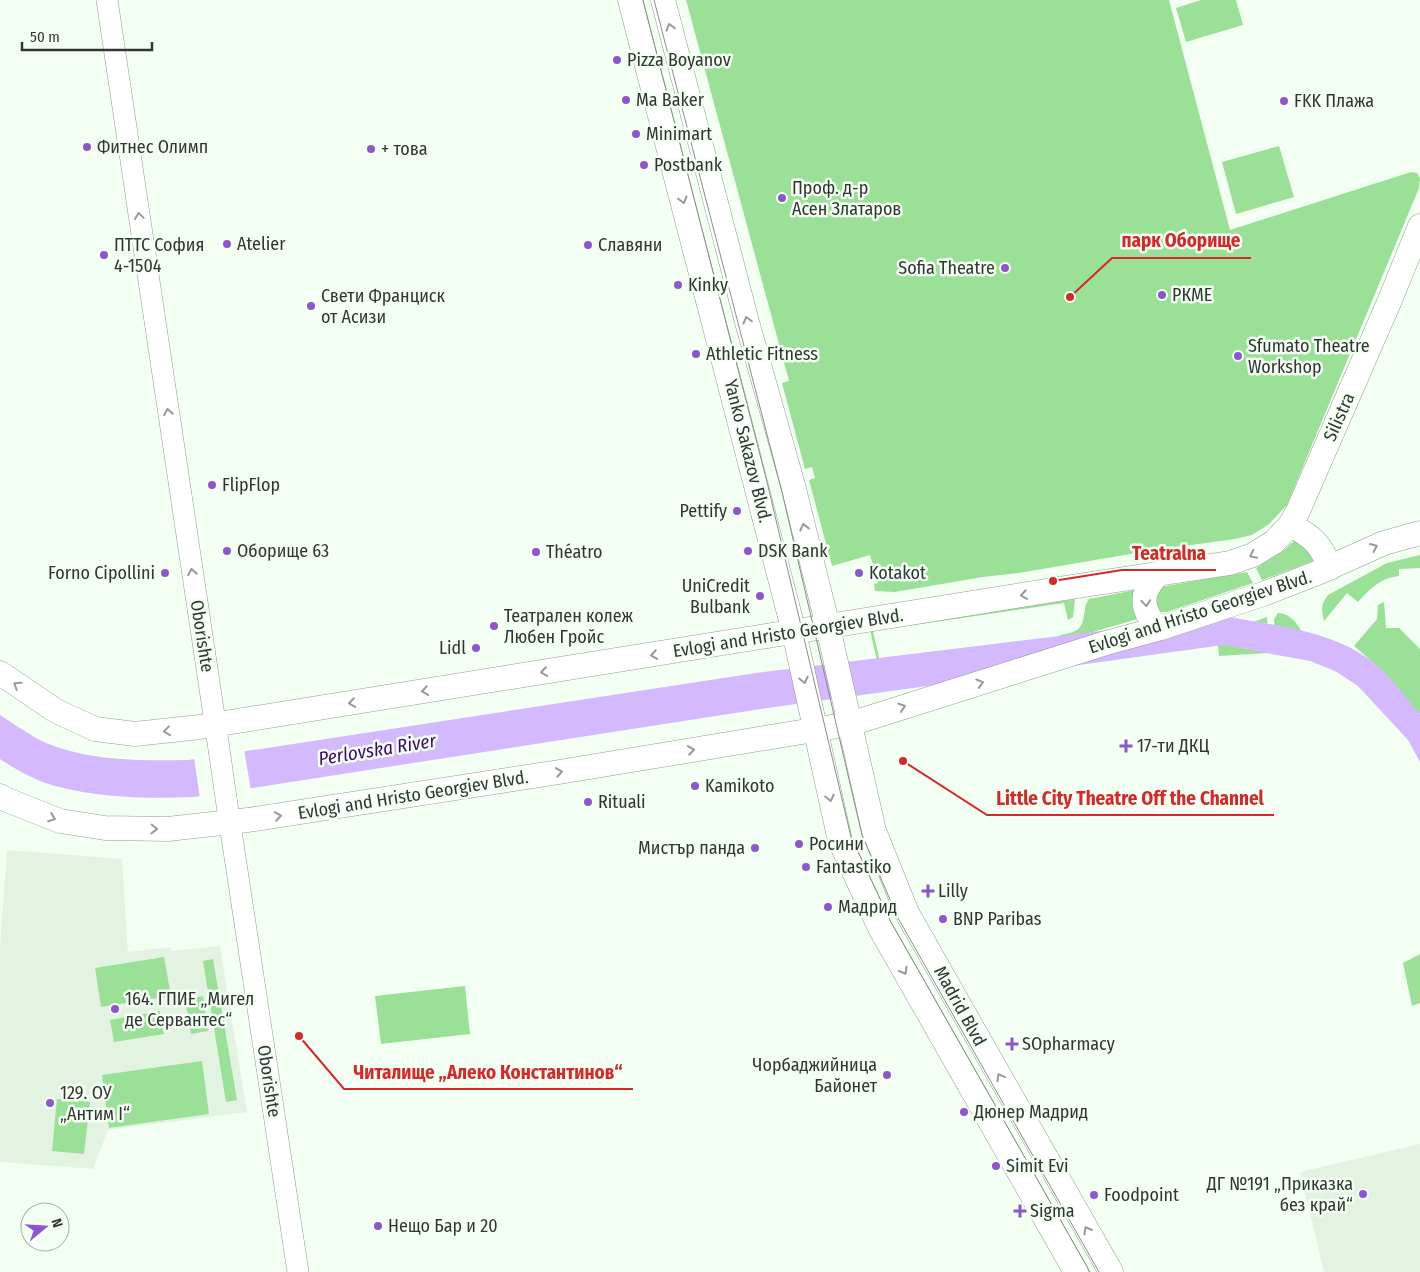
<svg xmlns="http://www.w3.org/2000/svg" width="1420" height="1272" viewBox="0 0 1420 1272" font-family="'Fira Sans Condensed',sans-serif">
<style>
.built{fill:#e3f3e2}
.green{fill:#9ae096}
.water{fill:#d4b9ff}
.pier{fill:#f4fff3}
.lines{fill:none;stroke-linecap:round;stroke-linejoin:round}
.tertiary-casing{stroke:#929c91;stroke-width:22}
.secondary-casing{stroke:#929c91;stroke-width:25}
.tertiary{stroke:#fff;stroke-width:21}
.secondary{stroke:#fff;stroke-width:24}
.tram{stroke:#878e86;stroke-width:1}
.tertiary-bridge-casing{stroke:#929c91;stroke-width:22;stroke-linecap:butt}
.tertiary-bridge{stroke:#fff;stroke-width:21}
.oneway{stroke:#989a98}
.poi-dot{fill:#8c56ce;stroke:#f4fff3;stroke-width:2}
.labels{text-anchor:middle;stroke-width:5;stroke-linejoin:round;paint-order:stroke}
.poi-label{font-size:18px;fill:#323632;stroke:#f4fff3;text-anchor:start}
.street-label{font-size:18px;fill:#323632;stroke:#f4fff3}
.water-label{font-size:19px;font-style:italic;fill:#3f056e;stroke:#f4fff3}
.leader{fill:none;stroke:#d62828;stroke-width:2}
.callout-dot{fill:#d62828;stroke:#f4fff3;stroke-width:2}
.callout-label{font-size:19px;text-anchor:middle;font-weight:bold;fill:#d62828;stroke:#f4fff3;stroke-width:5;stroke-linejoin:round;paint-order:stroke}
</style>
<rect width="100%" height="100%" fill="#f4fff3"/>
<path class="built" d="M7,850L122,859L128,952L170,947L172,951L220,946L247,1112L108,1130L93,1169L0,1162V946Z
M1420,1144V1272H1324L1300,1172Z"/>
<path class="green" d="M686,0H1169L1230,230L1411,172L1417,173L1420,178L1419,188L1287,505L1269,524L1252,535L1235,539L1148,551L1019,573L983,577L895,592L875,591L874,584L878,583L870,555L832,566L809,480L815,478L812,467L805,469L782,383L789,381Z
M1201,0H1236L1243,25L1186,42L1176,8Z
M1279,146L1294,197L1236,214L1222,162Z
M1301,539L1317,558L1313,561L1262,580L1256,568L1283,551L1294,541Z
M1420,555V568L1399,569V576C1380,578 1370,589 1358,602L1347,593L1324,621C1321,609 1321,604 1328,595L1387,563Z
M1247,572L1253,583L1167,612H1159L1153,592L1160,587Z
M1135,590L1141,618L1062,641L1060,635C1065,634 1072,633 1077,630C1087,623 1082,607 1089,599Z
M1075,599L1073,617L1068,620L1064,603L873,631L886,688H883L870,630Z
M1384,602L1386,628H1399L1420,649V714L1368,658L1354,646L1377,619L1378,605Z
M1278,613C1295,614 1301,631 1309,644L1275,652L1274,619Z
M1267,617L1269,653L1219,656L1217,635Z
M1420,954V1003L1412,1006L1403,963Z
M164,957L171,996L101,1007L95,968Z
M213,959L237,1100L226,1102L203,961Z
M465,986L470,1034L381,1044L375,996Z
M203,996L208,1031L191,1034L185,999Z
M160,1011L164,1034L114,1042L110,1020Z
M202,1061L209,1114L109,1128L102,1075Z
M57,1099L90,1102L84,1154L52,1151Z"/>
<path class="water" d="M1224,616C1276,626 1342,631 1382,670C1396,684 1408,700 1420,714V762L1408,740L1358,686L1335,671L1310,661L1223,645L761,709L194,797C150,799 103,798 59,787C38,782 18,771 0,759V715C12,723 24,731 36,738C79,761 140,761 188,760L756,673Z"/>
<path class="pier" d="M244,749L251,791L200,799L194,757Z"/>
<g class="lines">
<g class="tertiary-casing">
<path id="tertiary" d="M107,0L219,749
M226,798L298,1272"/>
</g>
<g class="secondary-casing">
<path id="secondary" d="M630,0L794,632L840,841L880,928L1076,1272
M663,0L747,322L794,489L828,627L874,831L907,913L1111,1272
M1290,525C1312,536 1321,544 1330,568
M1157,574C1153,580 1148,586 1146,592C1141,605 1149,622 1161,628
M0,673L56,711L95,729L135,734L200,727L1084,585L1230,563L1253,555L1274,542L1290,525L1298,511L1390,300L1420,226
M0,796L7,800L60,821L105,828L168,829L248,820L553,773L850,724L1106,643L1161,628L1263,594L1317,573L1384,543L1420,533"/>
</g>
<use href="#tertiary" class="tertiary"/>
<use href="#secondary" class="secondary"/>
<path class="tram" d="M643,0L767,482L851,837L891,922L1090,1272
M654,0L782,492L862,835L898,918L1099,1272"/>
<g class="tertiary-bridge-casing">
<path id="tertiary-bridge" d="M219,749L226,798"/>
</g>
<use href="#tertiary-bridge" class="tertiary-bridge"/>
</g>
<defs><path id="oneway-chevron" d="M-2-3.5L2.5 0L-2 3.5" fill="none" stroke-width="1.6" stroke-linecap="round" stroke-linejoin="round" transform="scale(1.25)"/></defs>
<g class="oneway">
<use href="#oneway-chevron" transform="translate(670 27) rotate(-105)"/>
<use href="#oneway-chevron" transform="translate(683 200) rotate(75)"/>
<use href="#oneway-chevron" transform="translate(139 216) rotate(-98)"/>
<use href="#oneway-chevron" transform="translate(747 320) rotate(-105)"/>
<use href="#oneway-chevron" transform="translate(168 412) rotate(-99)"/>
<use href="#oneway-chevron" transform="translate(804 527) rotate(-104)"/>
<use href="#oneway-chevron" transform="translate(1374 547) rotate(-25)"/>
<use href="#oneway-chevron" transform="translate(1253 555) rotate(154)"/>
<use href="#oneway-chevron" transform="translate(192 572) rotate(-99)"/>
<use href="#oneway-chevron" transform="translate(1024 595) rotate(170)"/>
<use href="#oneway-chevron" transform="translate(1146 603) rotate(86)"/>
<use href="#oneway-chevron" transform="translate(654 655) rotate(171)"/>
<use href="#oneway-chevron" transform="translate(544 672) rotate(171)"/>
<use href="#oneway-chevron" transform="translate(804 680) rotate(78)"/>
<use href="#oneway-chevron" transform="translate(980 683) rotate(-17)"/>
<use href="#oneway-chevron" transform="translate(17 685) rotate(-146)"/>
<use href="#oneway-chevron" transform="translate(425 691) rotate(171)"/>
<use href="#oneway-chevron" transform="translate(352 703) rotate(171)"/>
<use href="#oneway-chevron" transform="translate(902 707) rotate(-18)"/>
<use href="#oneway-chevron" transform="translate(167 731) rotate(173)"/>
<use href="#oneway-chevron" transform="translate(691 750) rotate(-9)"/>
<use href="#oneway-chevron" transform="translate(559 772) rotate(-9)"/>
<use href="#oneway-chevron" transform="translate(830 798) rotate(77)"/>
<use href="#oneway-chevron" transform="translate(278 816) rotate(-9)"/>
<use href="#oneway-chevron" transform="translate(52 818) rotate(21)"/>
<use href="#oneway-chevron" transform="translate(154 829) rotate(1)"/>
<use href="#oneway-chevron" transform="translate(904 971) rotate(60)"/>
<use href="#oneway-chevron" transform="translate(1000 1077) rotate(-119)"/>
<use href="#oneway-chevron" transform="translate(1087 1230) rotate(-120)"/>
</g>
<g class="poi-dot">
<circle cx="617" cy="60" r="5"/>
<circle cx="626" cy="100" r="5"/>
<circle cx="1284" cy="101" r="5"/>
<circle cx="636" cy="134" r="5"/>
<circle cx="87" cy="147" r="5"/>
<circle cx="371" cy="149" r="5"/>
<circle cx="644" cy="165" r="5"/>
<circle cx="782" cy="198" r="5"/>
<circle cx="227" cy="244" r="5"/>
<circle cx="588" cy="245" r="5"/>
<circle cx="104" cy="255" r="5"/>
<circle cx="1005" cy="268" r="5"/>
<circle cx="678" cy="285" r="5"/>
<circle cx="1162" cy="295" r="5"/>
<circle cx="311" cy="306" r="5"/>
<circle cx="696" cy="354" r="5"/>
<circle cx="1238" cy="356" r="5"/>
<circle cx="212" cy="485" r="5"/>
<circle cx="737" cy="511" r="5"/>
<circle cx="227" cy="551" r="5"/>
<circle cx="748" cy="551" r="5"/>
<circle cx="536" cy="552" r="5"/>
<circle cx="165" cy="573" r="5"/>
<circle cx="859" cy="573" r="5"/>
<circle cx="760" cy="596" r="5"/>
<circle cx="494" cy="626" r="5"/>
<circle cx="476" cy="648" r="5"/>
<path d="M1123.5 738.5h5v5h5v5h-5v5h-5v-5h-5v-5h5z"/>
<circle cx="695" cy="786" r="5"/>
<circle cx="588" cy="802" r="5"/>
<circle cx="799" cy="844" r="5"/>
<circle cx="755" cy="848" r="5"/>
<circle cx="806" cy="867" r="5"/>
<path d="M925.5 883.5h5v5h5v5h-5v5h-5v-5h-5v-5h5z"/>
<circle cx="828" cy="907" r="5"/>
<circle cx="943" cy="919" r="5"/>
<circle cx="115" cy="1009" r="5"/>
<path d="M1009.5 1036.5h5v5h5v5h-5v5h-5v-5h-5v-5h5z"/>
<circle cx="887" cy="1075" r="5"/>
<circle cx="50" cy="1103" r="5"/>
<circle cx="964" cy="1112" r="5"/>
<circle cx="996" cy="1166" r="5"/>
<circle cx="1363" cy="1194" r="5"/>
<circle cx="1094" cy="1195" r="5"/>
<path d="M1017.5 1203.5h5v5h5v5h-5v5h-5v-5h-5v-5h5z"/>
<circle cx="378" cy="1226" r="5"/>
</g>
<g class="labels">
<g class="poi-label">
<text x="627" y="66">Pizza Boyanov</text>
<text x="636" y="106">Ma Baker</text>
<text x="1294" y="107">FKK Плажа</text>
<text x="646" y="140">Minimart</text>
<text x="97" y="153">Фитнес Олимп</text>
<text x="381" y="155">+ това</text>
<text x="654" y="171">Postbank</text>
<text x="792" y="194">Проф. д-р<tspan x="792" dy="21">Асен Златаров</tspan></text>
<text x="237" y="250">Atelier</text>
<text x="114" y="251">ПТТС София<tspan x="114" dy="21">4-1504</tspan></text>
<text x="598" y="251">Славяни</text>
<text x="995" y="274" text-anchor="end">Sofia Theatre</text>
<text x="688" y="291">Kinky</text>
<text x="1172" y="301">РКМЕ</text>
<text x="321" y="302">Свети Франциск<tspan x="321" dy="21">от Асизи</tspan></text>
<text x="1248" y="352">Sfumato Theatre<tspan x="1248" dy="21">Workshop</tspan></text>
<text x="706" y="360">Athletic Fitness</text>
<text x="222" y="491">FlipFlop</text>
<text x="727" y="517" text-anchor="end">Pettify</text>
<text x="237" y="557">Оборище 63</text>
<text x="758" y="557">DSK Bank</text>
<text x="546" y="558">Théatro</text>
<text x="155" y="579" text-anchor="end">Forno Cipollini</text>
<text x="869" y="579">Kotakot</text>
<text x="750" y="592" text-anchor="end">UniCredit<tspan x="750" dy="21">Bulbank</tspan></text>
<text x="504" y="622">Театрален колеж<tspan x="504" dy="21">Любен Гройс</tspan></text>
<text x="466" y="654" text-anchor="end">Lidl</text>
<text x="1137" y="752">17-ти ДКЦ</text>
<text x="705" y="792">Kamikoto</text>
<text x="598" y="808">Rituali</text>
<text x="809" y="850">Росини</text>
<text x="745" y="854" text-anchor="end">Мистър панда</text>
<text x="816" y="873">Fantastiko</text>
<text x="938" y="897">Lilly</text>
<text x="838" y="913">Мадрид</text>
<text x="953" y="925">BNP Paribas</text>
<text x="125" y="1005">164. ГПИЕ „Мигел<tspan x="125" dy="21">де Сервантес“</tspan></text>
<text x="1022" y="1050">SOpharmacy</text>
<text x="877" y="1071" text-anchor="end">Чорбаджийница<tspan x="877" dy="21">Байонет</tspan></text>
<text x="60" y="1099">129. ОУ<tspan x="60" dy="21">„Антим I“</tspan></text>
<text x="974" y="1118">Дюнер Мадрид</text>
<text x="1006" y="1172">Simit Evi</text>
<text x="1353" y="1190" text-anchor="end">ДГ №191 „Приказка<tspan x="1353" dy="21">без край“</tspan></text>
<text x="1104" y="1201">Foodpoint</text>
<text x="1030" y="1217">Sigma</text>
<text x="388" y="1232">Нещо Бар и 20</text>
</g>
<g class="street-label">
<text transform="translate(1339 417) rotate(-66)" y="6">Silistra</text>
<text transform="translate(748 451) rotate(76)" y="6">Yanko Sakazov Blvd.</text>
<text transform="translate(1200 612) rotate(-18)" y="6">Evlogi and Hristo Georgiev Blvd.</text>
<text transform="translate(788 633) rotate(-9)" y="6">Evlogi and Hristo Georgiev Blvd.</text>
<text transform="translate(202 636) rotate(81)" y="6">Oborishte</text>
<text transform="translate(413 795) rotate(-9)" y="6">Evlogi and Hristo Georgiev Blvd.</text>
<text transform="translate(960 1006) rotate(61)" y="6">Madrid Blvd</text>
<text transform="translate(269 1081) rotate(81)" y="6">Oborishte</text>
</g>
<g class="water-label">
<text transform="translate(377 749) rotate(-9)" y="7">Perlovska River</text>
</g>
</g>
<path class="leader" d="M1070 297L1112 258H1251M1053 581L1122 570H1216M903 761L987 815H1274M299 1036L344 1089H633"/>
<g class="callout-dot">
<circle cx="1070" cy="297" r="5"/>
<circle cx="1053" cy="581" r="5"/>
<circle cx="903" cy="761" r="5"/>
<circle cx="299" cy="1036" r="5"/>
</g>
<g class="callout-label">
<text x="1181" y="247">парк Оборище</text>
<text x="1169" y="560">Teatralna</text>
<text x="1130" y="805">Little City Theatre Off the Channel</text>
<text x="488" y="1079">Читалище „Алеко Константинов“</text>
</g>
<g transform="translate(45 1227) rotate(72)"><circle r="24" fill="#f4fff3" stroke="#a6afa6"/>
<path d="M0-4L9 19L0 12L-9 19Z" fill="#8c56ce"/>
<text y="-8" font-size="14" font-weight="bold" text-anchor="middle" fill="#323632">N</text>
</g>
<path d="M22 42v8h130v-8" fill="none" stroke="#323632" stroke-width="2.5"/>
<text x="30" y="42" font-size="15" fill="#323632" stroke="#f4fff3" stroke-width="4" paint-order="stroke">50 m</text>
</svg>
